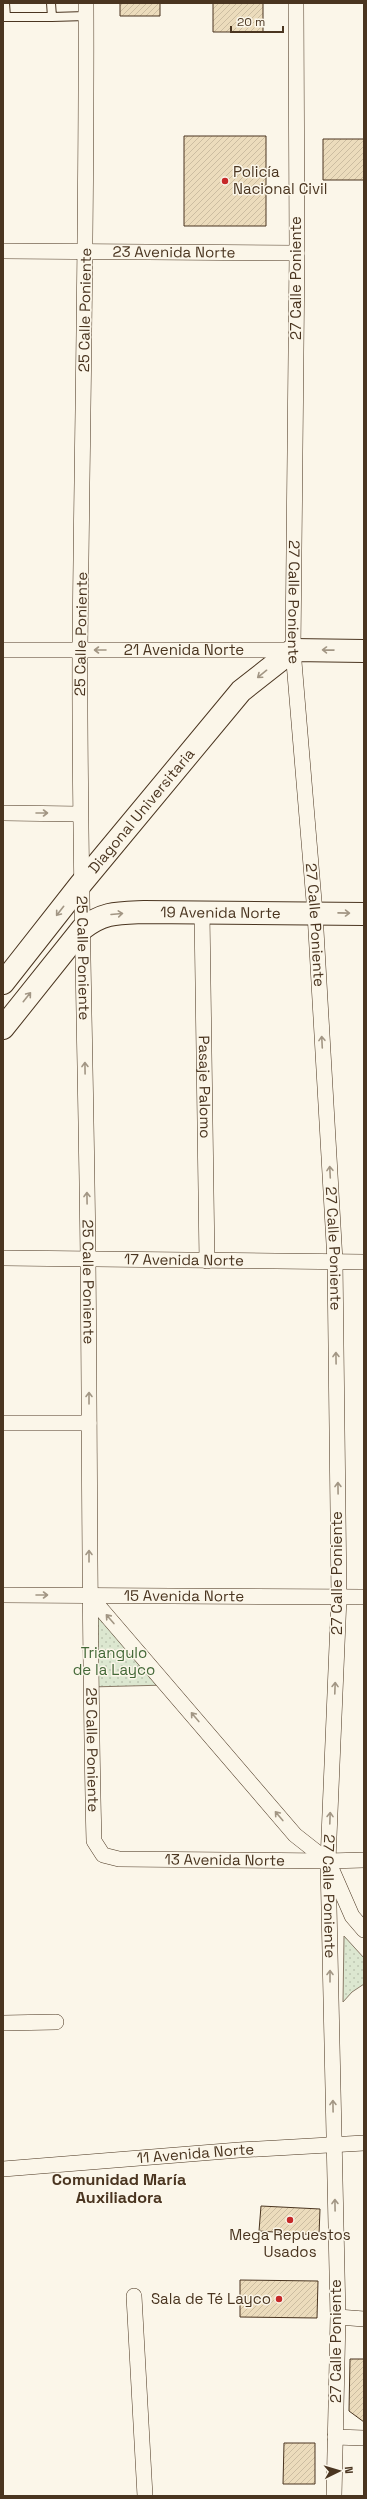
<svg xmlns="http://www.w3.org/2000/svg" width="367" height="2499" viewBox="0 0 367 2499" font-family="'Space Grotesk',sans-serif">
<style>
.green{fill:url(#green-dots);stroke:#887966}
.building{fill:url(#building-hatch);stroke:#4a3520}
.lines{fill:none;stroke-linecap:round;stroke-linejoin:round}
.lane-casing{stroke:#4a3520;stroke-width:10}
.street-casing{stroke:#4a3520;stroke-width:16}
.secondary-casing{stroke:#4a3520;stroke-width:24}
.lane{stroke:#fbf6e9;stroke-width:8}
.street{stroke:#fbf6e9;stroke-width:15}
.secondary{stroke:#fbf6e9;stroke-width:22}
.oneway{stroke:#a29684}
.poi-dot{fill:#c62828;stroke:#fbf6e9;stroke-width:1.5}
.labels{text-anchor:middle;stroke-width:3;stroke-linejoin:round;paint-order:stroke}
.poi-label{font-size:15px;fill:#4a3520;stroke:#fbf6e9;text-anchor:start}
.street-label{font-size:15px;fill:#4a3520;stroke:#fbf6e9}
.park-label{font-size:15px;fill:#436837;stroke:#fbf6e9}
.neighbourhood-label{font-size:16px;font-weight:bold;fill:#4a3520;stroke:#fbf6e9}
</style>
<defs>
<pattern id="green-dots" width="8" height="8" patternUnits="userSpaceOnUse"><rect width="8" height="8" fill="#dce7d0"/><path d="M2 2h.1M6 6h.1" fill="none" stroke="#bec7b2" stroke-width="1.8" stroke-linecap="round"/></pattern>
<pattern id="building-hatch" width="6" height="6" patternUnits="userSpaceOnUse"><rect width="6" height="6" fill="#ecdcbc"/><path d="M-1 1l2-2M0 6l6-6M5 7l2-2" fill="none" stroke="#ccbda1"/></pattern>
</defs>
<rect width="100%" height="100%" fill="#fbf6e9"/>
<path class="green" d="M89,1595L167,1685L90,1687Z
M344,1936L364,1958V1984L352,1992L343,2002Z"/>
<path class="building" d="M120,3H160V16H120Z
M213,3H263V32H213Z
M184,136H266V226H184Z
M323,139H364V180H323Z
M261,2206L320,2209L319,2235L259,2231Z
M240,2280L318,2281L317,2318L240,2317Z
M350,2359H364V2422L349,2411Z
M284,2443H315V2484H283Z"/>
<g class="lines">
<g class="lane-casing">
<path id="lane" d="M5,3L6,17
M3,17H52L51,3
M52,17L86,16"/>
</g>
<g class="street-casing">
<g id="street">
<path id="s1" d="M86,3C87,219 82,434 80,650C79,853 86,1056 88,1259C90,1453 89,1647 94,1841L103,1855L119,1859L328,1861L364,1860"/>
<path id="s2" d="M296,3L297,253L293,650L315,913L335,1261L339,1597L328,1861L338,2317L334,2496"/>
<path id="s3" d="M3,251L297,253"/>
<path id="s4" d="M3,650H293"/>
<path d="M3,813L80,814"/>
<path id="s5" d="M202,913L207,1261"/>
<path id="s6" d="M3,1258L364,1262"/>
<path d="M3,1423H89"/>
<path id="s7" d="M3,1595L364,1597"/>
<path d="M89,1595L295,1835L328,1861L352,1916L364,1930"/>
<path d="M3,2023L56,2022"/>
<path id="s8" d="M3,2169L239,2150L364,2143"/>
<path d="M134,2296L145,2496"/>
<path d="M338,2317L364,2319"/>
<path d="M335,2437L364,2438"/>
</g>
</g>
<g class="secondary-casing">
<g id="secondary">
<path id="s9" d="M3,983L80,885L241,691L293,650L364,651"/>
<path id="s10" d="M3,1028L82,929C103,912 118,913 144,912L364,914"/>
</g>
</g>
<use href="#lane" class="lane"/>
<use href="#street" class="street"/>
<use href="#secondary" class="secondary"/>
</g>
<defs><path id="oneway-shaft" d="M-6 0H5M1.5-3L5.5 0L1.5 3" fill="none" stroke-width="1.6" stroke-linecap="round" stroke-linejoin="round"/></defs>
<g class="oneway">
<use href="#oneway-shaft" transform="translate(100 650) rotate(180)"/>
<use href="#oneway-shaft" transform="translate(328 650) rotate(-179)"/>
<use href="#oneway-shaft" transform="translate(262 674) rotate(141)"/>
<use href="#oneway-shaft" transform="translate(42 813)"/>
<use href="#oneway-shaft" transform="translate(60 911) rotate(128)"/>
<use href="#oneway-shaft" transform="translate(344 913) rotate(1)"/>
<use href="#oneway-shaft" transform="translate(117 914) rotate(-5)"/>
<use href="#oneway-shaft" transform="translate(27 997) rotate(-51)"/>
<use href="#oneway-shaft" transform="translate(322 1042) rotate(-93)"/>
<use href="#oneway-shaft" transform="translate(85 1068) rotate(-91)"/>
<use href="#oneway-shaft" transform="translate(330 1172) rotate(-93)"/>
<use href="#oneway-shaft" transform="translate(87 1198) rotate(-91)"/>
<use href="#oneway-shaft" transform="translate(336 1358) rotate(-91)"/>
<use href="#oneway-shaft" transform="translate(89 1398) rotate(-90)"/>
<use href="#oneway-shaft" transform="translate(338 1488) rotate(-91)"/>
<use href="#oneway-shaft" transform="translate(89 1556) rotate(-90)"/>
<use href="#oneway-shaft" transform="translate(42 1595)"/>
<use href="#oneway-shaft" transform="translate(110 1619) rotate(-131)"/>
<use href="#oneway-shaft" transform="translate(335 1688) rotate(-88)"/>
<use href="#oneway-shaft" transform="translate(195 1717) rotate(-130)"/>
<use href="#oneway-shaft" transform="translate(279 1816) rotate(-130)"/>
<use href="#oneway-shaft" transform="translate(330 1818) rotate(-88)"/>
<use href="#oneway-shaft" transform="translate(330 1976) rotate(-90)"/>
<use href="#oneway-shaft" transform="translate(333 2106) rotate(-91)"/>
<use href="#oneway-shaft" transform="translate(335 2205) rotate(-91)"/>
</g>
<g class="poi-dot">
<circle cx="225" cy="181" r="4"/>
<circle cx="290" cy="2220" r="4"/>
<circle cx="279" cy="2299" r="4"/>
</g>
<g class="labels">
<g class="poi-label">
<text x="233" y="177">Policía<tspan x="233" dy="17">Nacional Civil</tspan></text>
<text x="290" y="2240" text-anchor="middle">Mega Repuestos<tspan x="290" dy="17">Usados</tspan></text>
<text x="271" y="2304" text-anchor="end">Sala de Té Layco</text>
</g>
<g class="street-label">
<text dy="5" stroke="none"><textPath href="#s3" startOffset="171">23 Avenida Norte</textPath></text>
<text transform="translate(296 278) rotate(-90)" y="5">27 Calle Poniente</text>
<text transform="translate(85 310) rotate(-89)" y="5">25 Calle Poniente</text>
<text dy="5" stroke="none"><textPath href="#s2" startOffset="599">27 Calle Poniente</textPath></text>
<text transform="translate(81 634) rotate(-89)" y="5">25 Calle Poniente</text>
<text dy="5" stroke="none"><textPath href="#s4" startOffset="181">21 Avenida Norte</textPath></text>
<text dy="5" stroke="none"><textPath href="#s9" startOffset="221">Diagonal Universitaria</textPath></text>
<text dy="5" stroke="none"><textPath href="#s10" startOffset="269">19 Avenida Norte</textPath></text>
<text dy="5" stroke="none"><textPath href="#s2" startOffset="923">27 Calle Poniente</textPath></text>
<text dy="5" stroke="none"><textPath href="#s1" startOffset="955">25 Calle Poniente</textPath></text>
<text dy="5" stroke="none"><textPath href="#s5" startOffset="174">Pasaje Palomo</textPath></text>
<text dy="5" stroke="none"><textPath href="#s2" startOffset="1247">27 Calle Poniente</textPath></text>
<text dy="5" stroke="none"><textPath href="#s6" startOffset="181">17 Avenida Norte</textPath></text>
<text dy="5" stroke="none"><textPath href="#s1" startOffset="1279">25 Calle Poniente</textPath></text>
<text transform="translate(337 1573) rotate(-90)" y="5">27 Calle Poniente</text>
<text dy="5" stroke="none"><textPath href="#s7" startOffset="181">15 Avenida Norte</textPath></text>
<text dy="5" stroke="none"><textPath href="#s1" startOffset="1747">25 Calle Poniente</textPath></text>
<text dy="5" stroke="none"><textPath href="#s1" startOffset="1977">13 Avenida Norte</textPath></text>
<text dy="5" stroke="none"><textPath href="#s2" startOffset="1895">27 Calle Poniente</textPath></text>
<text dy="5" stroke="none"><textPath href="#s8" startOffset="193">11 Avenida Norte</textPath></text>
<text transform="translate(336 2341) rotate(-90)" y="5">27 Calle Poniente</text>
</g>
<g class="park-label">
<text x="114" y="1658">Triangulo<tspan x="114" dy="17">de la Layco</tspan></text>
</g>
<g class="neighbourhood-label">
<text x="119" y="2185">Comunidad María<tspan x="119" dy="18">Auxiliadora</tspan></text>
</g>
</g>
<rect width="367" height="2499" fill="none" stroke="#4a3520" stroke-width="8"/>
<g transform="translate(339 2471) rotate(85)" stroke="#fbf6e9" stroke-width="3" paint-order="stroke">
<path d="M0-3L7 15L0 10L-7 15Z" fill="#4a3520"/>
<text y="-6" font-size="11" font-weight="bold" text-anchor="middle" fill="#4a3520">N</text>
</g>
<path d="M231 26v6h52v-6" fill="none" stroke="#4a3520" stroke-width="2"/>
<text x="237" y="26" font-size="12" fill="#4a3520" stroke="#fbf6e9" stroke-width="3" paint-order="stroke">20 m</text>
</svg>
